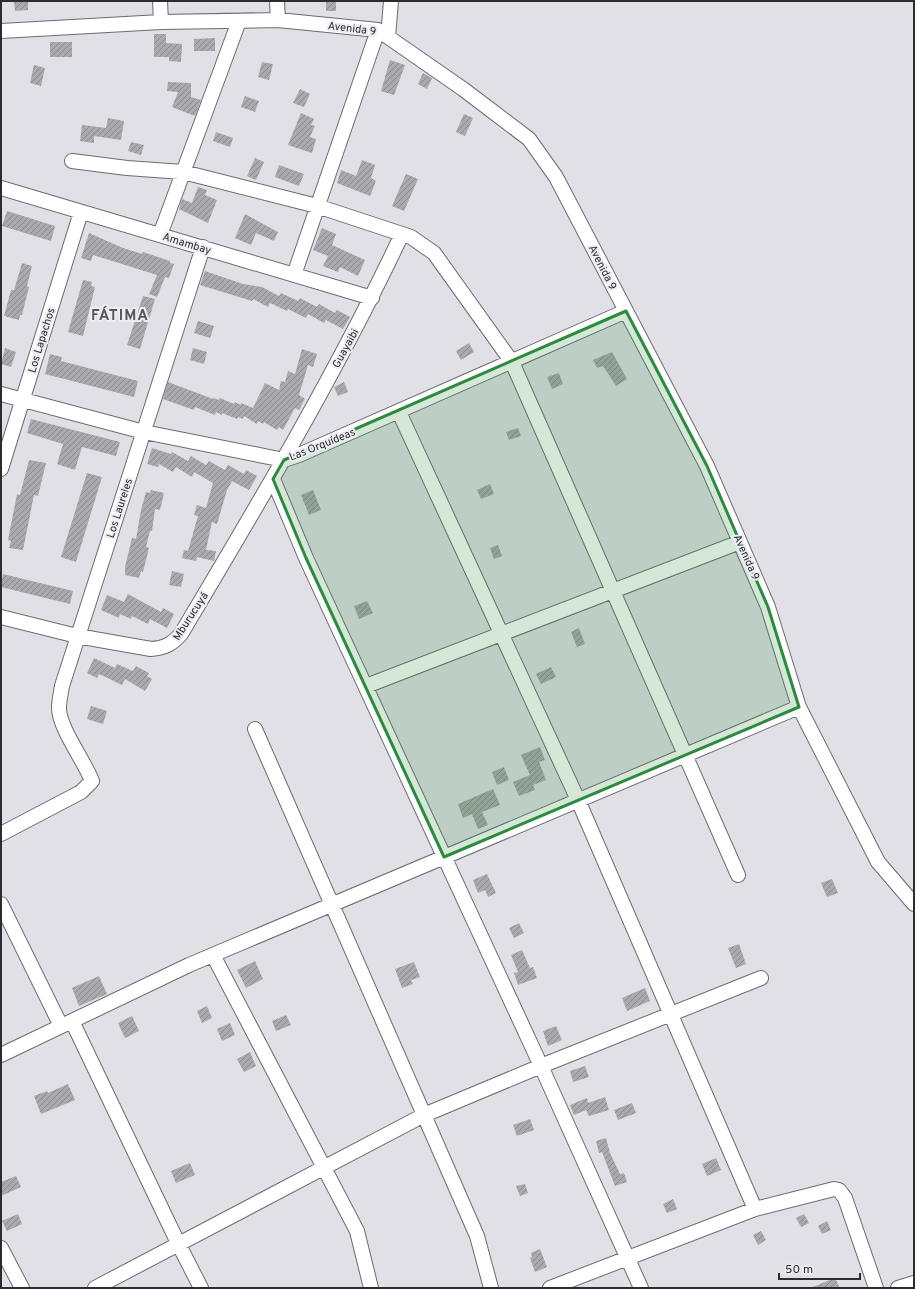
<svg xmlns="http://www.w3.org/2000/svg" width="915" height="1289" viewBox="0 0 915 1289" font-family="Overpass,sans-serif">
<style>
.building{fill:url(#building-hatch)}
.lines{fill:none;stroke-linecap:round;stroke-linejoin:round}
.minor-casing{stroke:#6c6b70;stroke-width:16}
.minor{stroke:#fff;stroke-width:14}
.marked{fill:#2c8b3e;fill-opacity:0.2;stroke:#2c8b3e;stroke-width:3;stroke-linejoin:round}
.labels{text-anchor:middle;stroke-width:4;stroke-linejoin:round;paint-order:stroke}
.street-label{font-size:11px;fill:#2c2b2d;stroke:#eeedf3}
.district-label{font-size:15px;font-weight:bold;letter-spacing:1px;fill:#58575c;stroke:#eeedf3}
</style>
<defs>
<pattern id="building-hatch" width="6" height="6" patternUnits="userSpaceOnUse"><rect width="6" height="6" fill="#aaa9ae"/><path d="M-1 1l2-2M0 6l6-6M5 7l2-2" fill="none" stroke="#8b8a8e"/></pattern>
</defs>
<rect width="100%" height="100%" fill="#e1e0e6"/>
<path class="building" d="M14,1H28V10L15,11Z
M326,2H336V11H326Z
M154,34H166V43L182,44L181,62L169,61V57H154Z
M215,38V51H194V39Z
M50,42H72V57H50Z
M390,60L405,65L394,95L381,91Z
M262,62L273,64L269,80L258,77Z
M34,65L45,68L41,86L30,83Z
M423,73L432,78L427,89L418,84Z
M168,82L191,83V97L201,100L195,116L172,107L178,92L167,91Z
M300,89L310,94L304,107L293,103Z
M245,96L259,101L255,112L241,107Z
M301,113L314,119L311,125L315,126L310,137L316,139L312,153L288,145Z
M464,114L473,118L465,136L456,132Z
M108,118L124,121L121,140L94,136V143L80,141L82,125L106,128Z
M216,132L233,138L230,147L213,141Z
M131,142L144,145L141,155L128,151Z
M255,158L264,162L256,180L247,176Z
M362,160L375,165L371,178L376,181L370,196L337,183L341,170L356,176Z
M279,165L304,174L299,186L275,177Z
M406,174L418,179L404,211L392,206Z
M198,187L207,190L205,195L217,200L208,223L179,209L182,199L192,203Z
M7,211L55,226L51,241L2,226Z
M245,214L278,232L274,241L256,233L251,245L235,238Z
M322,228L336,234L332,245L365,260L358,276L340,267L338,272L323,266L328,256L313,250Z
M89,233L123,248L142,254L143,252L170,261V263L174,264L169,278L165,277L157,297L149,294L157,275L93,255L91,261L81,258Z
M22,263L32,266L27,286L29,287L22,315H20L19,320L4,316L11,290H14Z
M205,271L243,284L262,287L279,296L281,293L298,301L300,298L317,307L319,304L335,313L337,310L350,317L343,329L326,320L324,323L308,314L306,318L288,309L287,311L270,303L268,307L253,299L252,301L200,285Z
M83,280L92,282L91,286L95,287L83,336L68,332Z
M143,296L155,299L140,349L127,345Z
M198,321L214,326L210,338L194,333Z
M469,343L474,352L461,360L456,351Z
M5,348L16,352L11,367L1,364Z
M193,348L207,352L204,364L190,360Z
M302,349L317,354L313,367L308,365L299,395L305,399L299,410L295,408L283,430L279,427L277,430L264,422L263,424L258,421L257,424L244,416L243,419L238,417L237,419L222,413V415L216,412L215,415L195,407L194,410L163,399L168,382L213,399L214,398L219,400L220,398L234,404L235,402L241,405V403L253,408L265,383L279,390L281,381L285,382L288,371L295,374Z
M612,352L627,379L616,386L603,366L597,368L593,360Z
M50,354L62,357L61,361L138,381L134,397L45,374Z
M559,373L563,384L552,389L547,377Z
M344,382L348,392L338,396L334,387Z
M31,419L120,442L116,456L82,447L75,470L57,464L63,444L27,433Z
M518,428L521,436L509,440L506,432Z
M152,448L171,454L172,452L188,461L191,456L206,465L209,461L225,470L228,465L244,474L246,470L257,476L249,490L232,481L227,490L217,524L212,522L206,550L216,551L214,561L197,557L196,561L182,558L184,550L188,551L198,516L194,515L197,505L206,508L213,483L194,472L192,477L176,467L173,472L159,464L158,467L147,464Z
M29,460L46,463L38,496L34,495L23,550L9,548L11,541L8,540L17,494L20,495Z
M87,473L102,477L76,562L61,557Z
M490,484L494,494L481,499L477,490Z
M151,490L164,493L160,510L155,509L152,531H150L146,547L149,548L143,572L141,571L139,578L125,575V567L132,538L136,539L141,510L146,492L150,493Z
M313,490L321,510L309,515L301,495Z
M498,545L502,556L494,559L490,548Z
M172,571L184,574L181,587L169,585Z
M3,574L73,591L70,604L1,587Z
M128,594L161,612L163,608L174,614L167,628L150,619L148,624L132,616L131,619L120,614L119,618L101,610L107,595L124,602Z
M367,601L373,613L359,619L354,606Z
M579,628L585,644L577,647L571,632Z
M94,658L115,668L117,664L133,671L136,666L149,673L147,676L152,679L145,691L125,679L122,685L99,674L97,678L87,673Z
M551,667L556,677L541,684L536,674Z
M91,706L107,711L103,724L87,719Z
M540,747L545,760L539,762L546,780L533,785L535,790L519,796L513,782L530,775L521,755Z
M504,767L509,780L497,785L492,772Z
M493,789L500,805L482,812L488,825L478,829L472,814L463,818L458,804Z
M487,874L496,893L488,897L485,890L478,893L473,880Z
M832,879L838,893L827,897L821,883Z
M519,923L524,933L514,938L509,928Z
M739,944L746,964L736,968L728,948Z
M522,950L530,968L533,967L537,978L518,985L514,973L518,972L511,955Z
M255,961L263,979L246,988L237,970Z
M414,962L420,977L411,980L413,984L402,988L395,969Z
M99,976L107,994L79,1006L72,988Z
M645,988L650,1001L627,1011L622,998Z
M207,1006L212,1018L202,1023L197,1011Z
M286,1015L291,1025L276,1031L272,1021Z
M132,1016L139,1031L125,1038L118,1023Z
M230,1023L235,1035L222,1041L217,1029Z
M556,1026L562,1040L548,1046L543,1031Z
M250,1052L256,1066L244,1072L237,1059Z
M585,1066L589,1077L573,1082L570,1071Z
M68,1084L75,1100L41,1114L34,1096L47,1091L48,1093Z
M605,1097L609,1110L589,1116L586,1110L574,1115L570,1105L587,1098L588,1103Z
M632,1103L636,1113L618,1120L614,1110Z
M530,1119L534,1130L517,1136L513,1125Z
M606,1138L610,1153L620,1174L624,1173L627,1182L615,1186L602,1152L599,1153L596,1141Z
M716,1158L721,1170L707,1176L702,1164Z
M190,1163L195,1175L176,1183L171,1171Z
M16,1176L21,1187L1,1196V1182Z
M525,1184L528,1193L520,1196L516,1186Z
M673,1199L677,1209L667,1213L663,1204Z
M18,1214L22,1224L7,1231L2,1221Z
M804,1214L809,1223L801,1227L796,1218Z
M827,1221L831,1230L822,1234L818,1226Z
M761,1231L766,1240L758,1245L753,1235Z
M540,1249L547,1267L535,1272L530,1258L532,1257L531,1253Z
M835,1278L840,1288H810Z"/>
<g class="lines">
<g class="minor-casing">
<path id="minor" d="M160,1L161,22
M277,1L278,20
M1,31L161,22L278,20L378,30L463,89L529,139L556,177L707,466L768,607L799,707L878,862L914,904
M388,37L391,1
M72,161L127,168L183,172L317,206L411,237L434,253L512,362L738,875
M1,188L372,298
M160,235L239,21
M294,275L378,30
M1,394L144,432L284,460L299,455L626,311
M399,412L578,800L755,1209
M1,469L81,212
M273,479L306,558L541,1066L641,1288
M1,617L77,636L151,649C165,648 172,644 181,634C259,503 337,372 402,234
M366,686L740,542
M255,729L477,1236L491,1288
M1,834L81,792L92,781C84,760 59,728 59,708C59,700 61,693 62,686L203,247
M1,904L61,1026
M213,955L357,1231L371,1288
M72,1021L178,1243L201,1288
M1,1055L189,965L799,707
M1,1248L22,1288
M95,1288L424,1115L541,1066L761,978
M550,1288L755,1209L834,1189L839,1190L845,1198L876,1288
M898,1288L914,1283"/>
</g>
<use href="#minor" class="minor"/>
</g>
<path class="marked" d="M626,311L707,466L768,607L799,707L444,857L306,558L273,479L284,460Z"/>
<g class="labels">
<g class="street-label">
<text transform="translate(352 28) rotate(7)" y="4">Avenida 9</text>
<text transform="translate(187 243) rotate(17)" y="4">Amambay</text>
<text transform="translate(603 267) rotate(63)" y="4">Avenida 9</text>
<text transform="translate(41 340) rotate(-73)" y="4">Los Lapachos</text>
<text transform="translate(345 348) rotate(-61)" y="4">Guayaibi</text>
<text transform="translate(322 444) rotate(-22)" y="4">Las Orquídeas</text>
<text transform="translate(119 508) rotate(-72)" y="4">Los Laureles</text>
<text transform="translate(747 557) rotate(66)" y="4">Avenida 9</text>
<text transform="translate(190 616) rotate(-57)" y="4">Mburucuyá</text>
</g>
<g class="district-label">
<text x="120" y="320">FÁTIMA</text>
</g>
</g>
<rect width="915" height="1289" fill="none" stroke="#2c2b2d" stroke-width="4"/>
<path d="M779 1273v6h81v-6" fill="none" stroke="#2c2b2d" stroke-width="2"/>
<text x="785" y="1273" font-size="12" fill="#2c2b2d" stroke="#eeedf3" stroke-width="3" paint-order="stroke">50 m</text>
</svg>
